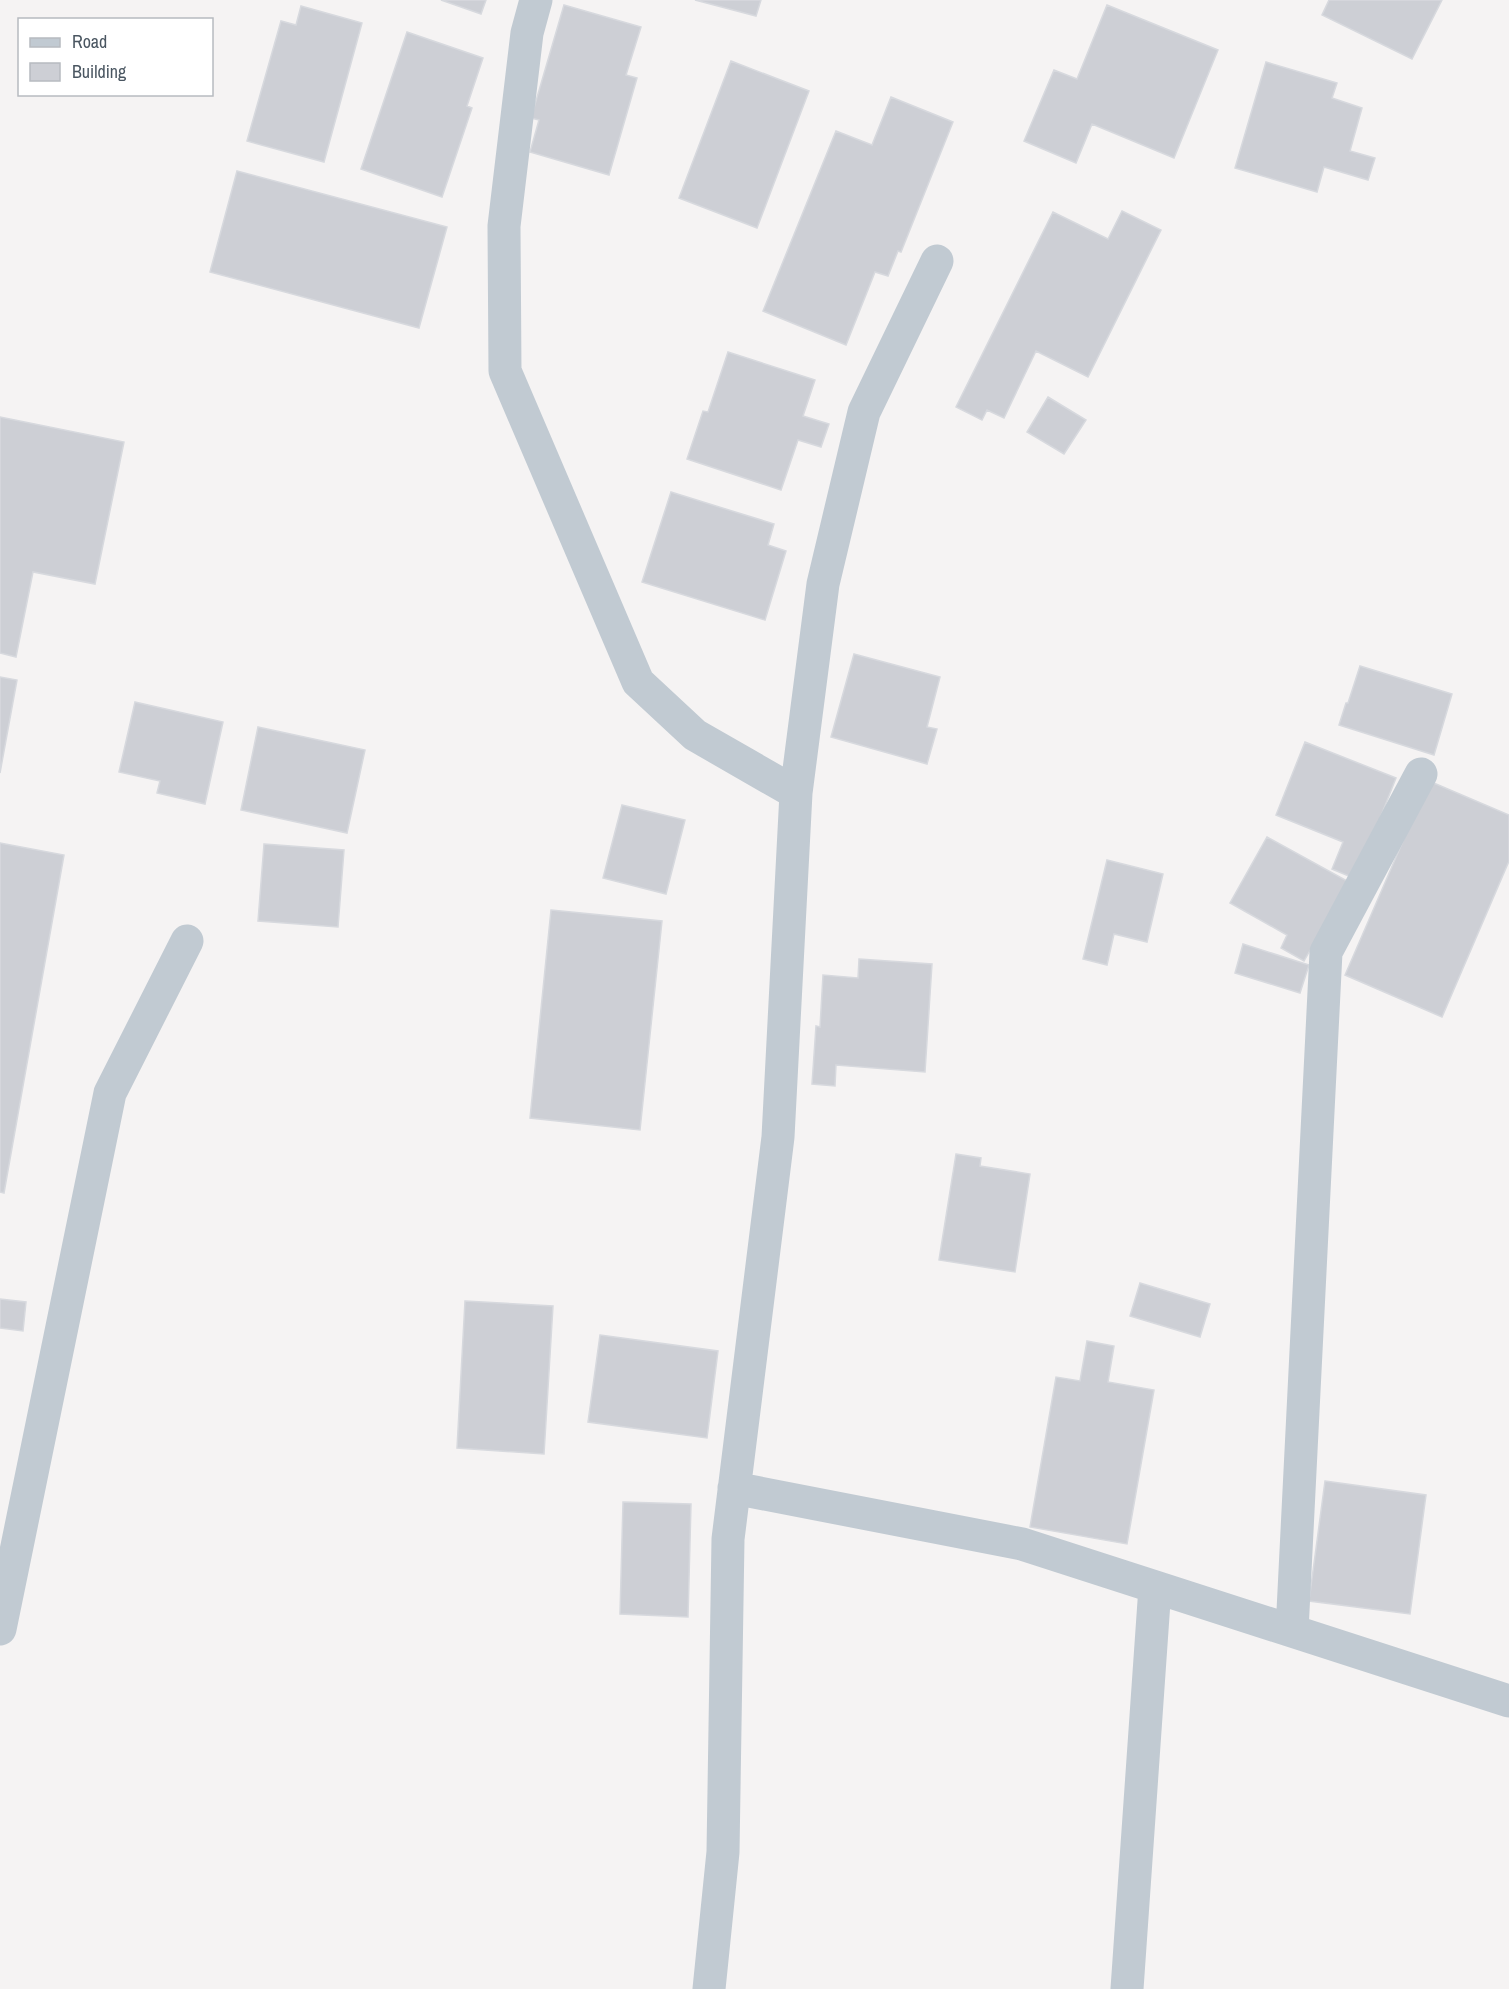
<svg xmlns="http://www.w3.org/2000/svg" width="1509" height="1989" viewBox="0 0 1509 1989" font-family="'Archivo Narrow',sans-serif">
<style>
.building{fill:#cdcfd5;stroke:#d7d9de;stroke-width:1.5}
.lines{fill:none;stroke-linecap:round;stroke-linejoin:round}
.minor{stroke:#c1cad2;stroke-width:33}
</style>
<rect width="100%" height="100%" fill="#f5f3f3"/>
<path class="building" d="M441,0H486L481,14Z
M695,0H761L756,16Z
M1329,0H1442L1412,59L1322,15Z
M564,5L641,27L626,75L637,78L609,175L530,152L539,120L531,118Z
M1107,5L1218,50L1174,158L1092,124L1076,163L1024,141L1054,70L1077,79Z
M301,6L362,23L324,162L247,141L281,21L296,25Z
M407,32L483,58L467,106L472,108L442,197L361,169Z
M731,61L809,91L757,228L679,198Z
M1266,62L1337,83L1332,98L1362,108L1350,151L1375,158L1368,180L1324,167L1317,192L1235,168Z
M891,97L953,122L901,252L898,251L888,276L875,272L846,345L763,311L836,131L872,145Z
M237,171L447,227L419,328L210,272Z
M1122,211L1161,230L1088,377L1036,351L1004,418L987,410L982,420L956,407L1053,212L1108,239Z
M728,352L815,380L803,416L829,424L821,447L798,440L781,490L687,459L703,411L708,412Z
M1048,397L1086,420L1064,454L1027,432Z
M0,417L124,442L95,584L33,572L16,657L0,653Z
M671,492L774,524L768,545L786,551L765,620L642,582Z
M854,654L940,677L927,727L937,729L927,764L831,737Z
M1360,666L1452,694L1434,755L1339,725L1346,703H1348Z
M0,677L17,680L0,773Z
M135,702L223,722L205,804L157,793L160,781L119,772Z
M258,727L365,750L347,833L241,810Z
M1305,742L1396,778L1356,879L1332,869L1343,842L1276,815Z
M1429,781L1509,815V861L1442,1017L1345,975Z
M622,805L685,820L666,894L603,878Z
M1267,837L1349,882L1304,961L1281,948L1287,935L1230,903Z
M0,843L64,855L4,1193L0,1192Z
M264,844L344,850L338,927L258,921Z
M1107,860L1163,874L1147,942L1114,934L1107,965L1083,959Z
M551,910L662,921L640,1130L530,1118Z
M1243,944L1309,965L1300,993L1235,973Z
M859,959L932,964L925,1072L836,1065L835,1086L812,1084L816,1026L820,1027L823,975L858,978Z
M956,1154L981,1158L980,1166L1030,1174L1015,1272L939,1260Z
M1140,1283L1210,1304L1200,1337L1130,1316Z
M0,1299L26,1302L23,1331L0,1328Z
M465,1301L553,1306L544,1454L457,1448Z
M600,1335L718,1351L707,1438L588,1422Z
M1087,1341L1114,1346L1108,1382L1154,1390L1127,1544L1030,1527L1056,1377L1080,1381Z
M1325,1481L1426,1495L1410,1614L1309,1601Z
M623,1502L691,1504L688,1617L620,1614Z"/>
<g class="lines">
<path class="minor" d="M536,0L527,33L504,226L505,371L638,682L695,735L796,793L778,1137L728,1539L723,1852L709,1989
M796,793L823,584L864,412L937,261
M734,1488L1022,1544L1509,1701
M0,1629L110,1093L187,941
M1292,1631L1326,952L1421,774
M1127,1989L1155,1587"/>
</g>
<rect x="18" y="18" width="195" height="78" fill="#ffffff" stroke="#b7bbc0" stroke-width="1.5"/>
<rect x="30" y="38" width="30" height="9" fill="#c1cad2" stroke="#b7bbc0" stroke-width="1.5"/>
<text x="72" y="48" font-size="18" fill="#4a5661">Road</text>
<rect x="30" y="63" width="30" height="18" fill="#cdcfd5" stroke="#b7bbc0" stroke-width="1.5"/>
<text x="72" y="78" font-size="18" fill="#4a5661">Building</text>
</svg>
